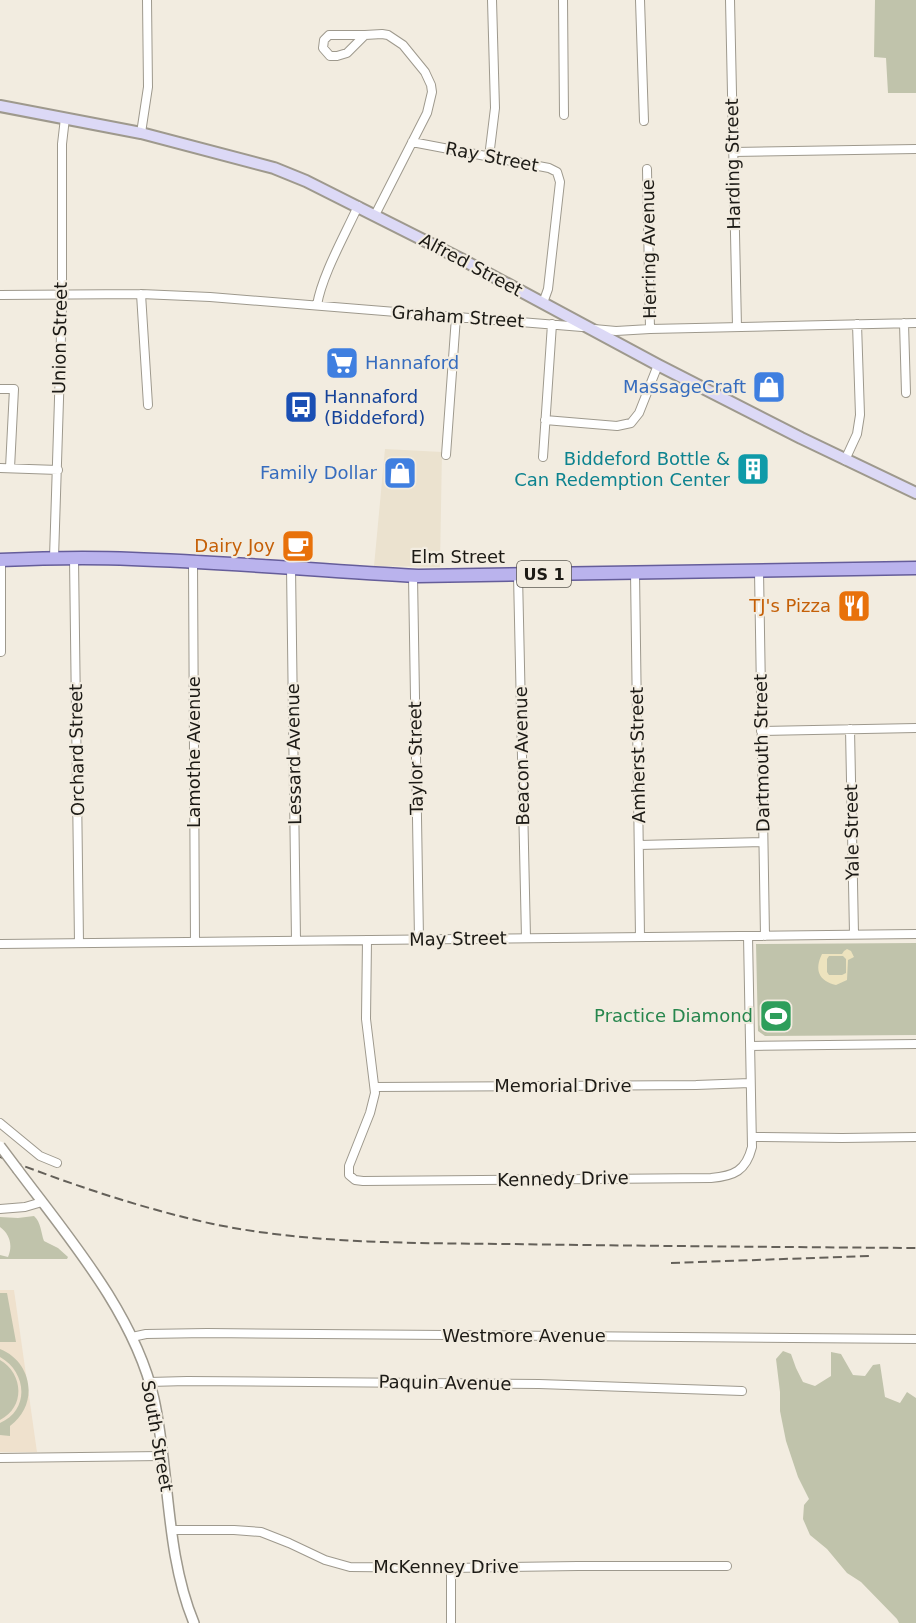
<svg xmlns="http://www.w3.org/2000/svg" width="916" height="1623" viewBox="0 0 916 1623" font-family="'DejaVu Sans',sans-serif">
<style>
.built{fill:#ebe2cf}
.education{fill:#efe1cd}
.green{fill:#c0c3ab}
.sand{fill:#ede3be;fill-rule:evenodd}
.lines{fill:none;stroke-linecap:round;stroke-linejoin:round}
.minor-casing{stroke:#9e998d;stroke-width:10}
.tertiary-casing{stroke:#9e998d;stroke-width:12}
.secondary-casing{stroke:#9e998d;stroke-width:14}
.primary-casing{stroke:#655d9a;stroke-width:15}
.minor{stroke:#fff;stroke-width:8}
.tertiary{stroke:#fff;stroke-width:9}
.secondary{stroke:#dcd9f6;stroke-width:10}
.primary{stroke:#bab3ed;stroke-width:12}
.rail{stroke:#646059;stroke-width:2;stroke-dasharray:9 4.5;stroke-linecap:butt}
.tertiary-bridge-casing{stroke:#9e998d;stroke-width:12;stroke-linecap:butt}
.tertiary-bridge{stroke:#fff;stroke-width:9}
.labels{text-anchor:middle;stroke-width:4.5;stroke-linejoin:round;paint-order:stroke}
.shield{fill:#f2ece0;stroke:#5c5952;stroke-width:1.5}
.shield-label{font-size:16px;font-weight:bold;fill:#1c1a15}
.street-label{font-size:18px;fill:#1c1a15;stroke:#f2ece0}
.shop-label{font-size:18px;fill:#366cbe;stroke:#f2ece0;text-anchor:end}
.transit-label{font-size:18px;fill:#164399;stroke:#f2ece0;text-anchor:start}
.culture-label{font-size:18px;fill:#0d838f;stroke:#f2ece0;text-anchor:end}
.food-label{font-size:18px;fill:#c56008;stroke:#f2ece0;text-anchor:end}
.leisure-label{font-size:18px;fill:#27864d;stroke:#f2ece0;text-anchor:end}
</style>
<rect width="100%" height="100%" fill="#f2ece0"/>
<path class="built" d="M385,449L442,452L440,567L374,566Z"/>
<path class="education" d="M0,1290H14L37,1452H0Z"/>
<path class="green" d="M875,0H916V93H888L886,58L874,57Z
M916,943V1035L765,1036L758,1031L756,944Z
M34,1216C41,1222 41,1233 44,1241L58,1248L68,1257L67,1259H0V1255L8,1257C13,1246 10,1234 0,1227V1217L18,1218Z
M0,1293H7L16,1342H0Z
M0,1349C33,1362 39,1405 10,1426V1436L0,1435V1423C30,1410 27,1372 0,1357Z
M783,1351L791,1354L796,1368L803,1382L815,1386L831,1376V1352L841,1354L853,1375L865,1376L873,1365L880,1364L885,1397L900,1403L907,1392L916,1398V1623H899L897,1619L861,1582L847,1573L827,1549L810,1535L803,1519L804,1505L809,1499L798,1477L786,1441L780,1411V1392L776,1359Z
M0,1360C23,1373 26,1407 0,1420Z"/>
<path class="sand" d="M847,949L851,951L854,957L848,960L847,980L836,985C819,981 814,970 822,954H842L844,951ZM829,956H843L846,959V973L842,975H829L827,972V959Z"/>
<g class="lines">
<g class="minor-casing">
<path id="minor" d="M563,0L564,115
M640,0L644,121
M730,0L737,327
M365,35H329L324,40L323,48L330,56H337L347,53L365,35L382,34L388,35L403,45L425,72L431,85L432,92L427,113L375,215
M141,133L148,87L147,0
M412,142L549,168L557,172L560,182L548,289L543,303
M733,152L916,149
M489,157L495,108L492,0
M647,169L650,329
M141,294L148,405
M0,295L141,294L210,297L582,327
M317,305C322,275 345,235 358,206
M904,323L906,393
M594,329L616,331L650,329L916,323
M0,389H14L10,468
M545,420L617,426L631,423L639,413L658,365
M446,455L456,317
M543,457L552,324
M845,460L857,434L860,415L857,324
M0,468L58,470
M54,558L62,304V144L65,118
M74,558L79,943
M193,562L195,942
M291,567L296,941
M759,571L765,936
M635,572L640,937
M518,575L526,938
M413,576L419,939
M1,652V560
M850,729L854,934
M761,731L916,728
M639,845L763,842
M367,940L366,1019L375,1093L370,1113L349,1166V1175L355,1180L363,1181L711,1178C734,1176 746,1171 752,1147L748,936
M0,944L916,934
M750,1046L916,1044
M375,1087L696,1085L750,1083
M0,1123L40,1156L57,1163
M753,1137L842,1138L916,1137
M0,1209L25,1207L42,1202
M132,1337L146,1334L207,1333L916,1339
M149,1382L187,1381L539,1384L742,1391
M0,1458L162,1456
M172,1530H234L261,1532L289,1543L325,1560L350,1567L451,1568L578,1566H727
M451,1568V1623"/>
</g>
<g class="tertiary-casing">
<path id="tertiary" d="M18,1170C69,1238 135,1315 154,1399C170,1473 165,1553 194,1623"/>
</g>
<g class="secondary-casing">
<path id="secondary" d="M0,106L141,133L274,168L306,181L461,259L658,365L801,438L916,493"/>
</g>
<g class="primary-casing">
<path id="primary" d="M0,560C44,558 88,557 132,559C227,562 323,571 418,576L916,568"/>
</g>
<use href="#minor" class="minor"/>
<use href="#tertiary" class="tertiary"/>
<use href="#secondary" class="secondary"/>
<use href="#primary" class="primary"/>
<path class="rail" d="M0,1157C70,1184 140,1208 213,1224C311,1244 411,1243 510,1244C646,1246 781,1247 916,1248
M671,1263L869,1256"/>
<g class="tertiary-bridge-casing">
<path id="tertiary-bridge" d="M0,1146L18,1170"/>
</g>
<use href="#tertiary-bridge" class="tertiary-bridge"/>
</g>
<defs>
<g id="supermarket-square" transform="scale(1.725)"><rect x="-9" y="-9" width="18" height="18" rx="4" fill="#3f7fe0" stroke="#f2ece0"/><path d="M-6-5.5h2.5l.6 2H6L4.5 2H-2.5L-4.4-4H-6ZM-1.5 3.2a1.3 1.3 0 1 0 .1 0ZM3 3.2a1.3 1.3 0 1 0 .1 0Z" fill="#fff"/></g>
<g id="shop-square" transform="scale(1.725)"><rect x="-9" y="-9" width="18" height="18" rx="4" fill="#3f7fe0" stroke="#f2ece0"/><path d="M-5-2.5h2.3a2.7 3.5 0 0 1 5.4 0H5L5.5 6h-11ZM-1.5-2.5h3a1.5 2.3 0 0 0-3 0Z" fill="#fff"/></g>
<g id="bus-square" transform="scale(1.725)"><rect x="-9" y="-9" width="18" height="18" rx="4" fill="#1a4fb4" stroke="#f2ece0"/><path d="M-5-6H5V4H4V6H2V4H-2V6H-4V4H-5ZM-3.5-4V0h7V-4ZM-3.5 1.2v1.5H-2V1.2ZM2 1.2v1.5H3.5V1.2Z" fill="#fff"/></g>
<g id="building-square" transform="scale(1.725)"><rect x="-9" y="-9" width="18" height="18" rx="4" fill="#0f9aa8" stroke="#f2ece0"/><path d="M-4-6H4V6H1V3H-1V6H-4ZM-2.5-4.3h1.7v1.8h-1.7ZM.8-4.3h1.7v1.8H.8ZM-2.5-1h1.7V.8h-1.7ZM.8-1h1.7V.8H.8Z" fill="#fff"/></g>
<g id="cafe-square" transform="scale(1.725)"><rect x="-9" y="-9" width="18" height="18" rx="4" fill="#e8710a" stroke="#f2ece0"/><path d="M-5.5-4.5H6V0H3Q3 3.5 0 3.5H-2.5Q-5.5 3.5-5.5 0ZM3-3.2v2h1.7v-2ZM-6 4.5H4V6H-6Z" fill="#fff"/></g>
<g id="restaurant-square" transform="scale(1.725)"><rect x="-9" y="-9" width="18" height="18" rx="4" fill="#e8710a" stroke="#f2ece0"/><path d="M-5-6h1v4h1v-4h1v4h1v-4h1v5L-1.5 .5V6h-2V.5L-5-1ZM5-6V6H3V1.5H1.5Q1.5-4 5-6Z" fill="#fff"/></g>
<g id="stadium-square" transform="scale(1.725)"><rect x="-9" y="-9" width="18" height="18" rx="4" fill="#2e9e5b" stroke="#f2ece0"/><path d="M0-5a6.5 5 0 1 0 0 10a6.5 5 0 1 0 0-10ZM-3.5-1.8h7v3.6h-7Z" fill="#fff"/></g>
</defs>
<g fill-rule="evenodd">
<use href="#supermarket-square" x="342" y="363"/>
<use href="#shop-square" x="769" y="387"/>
<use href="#bus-square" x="301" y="407"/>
<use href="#building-square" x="753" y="469"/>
<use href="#shop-square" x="400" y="473"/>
<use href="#cafe-square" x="298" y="546"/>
<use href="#restaurant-square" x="854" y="606"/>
<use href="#stadium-square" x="776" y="1016"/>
</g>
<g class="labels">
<rect class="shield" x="517" y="561" width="54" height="26" rx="4.5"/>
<g class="shield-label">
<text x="544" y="580">US 1</text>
</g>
<g class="street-label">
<text transform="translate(492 157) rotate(11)" y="6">Ray Street</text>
<text transform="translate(733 164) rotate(-91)" y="6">Harding Street</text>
<text transform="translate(649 249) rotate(-91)" y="6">Herring Avenue</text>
<text transform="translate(471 265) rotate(28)" y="6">Alfred Street</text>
<text transform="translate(458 317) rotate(4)" y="6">Graham Street</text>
<text transform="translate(60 338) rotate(-89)" y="6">Union Street</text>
<text x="458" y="563">Elm Street</text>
<text transform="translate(77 750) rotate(-91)" y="6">Orchard Street</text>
<text transform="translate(194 752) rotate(-90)" y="6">Lamothe Avenue</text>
<text transform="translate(762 753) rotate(-91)" y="6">Dartmouth Street</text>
<text transform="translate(294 754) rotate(-91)" y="6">Lessard Avenue</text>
<text transform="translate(638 755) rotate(-91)" y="6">Amherst Street</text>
<text transform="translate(522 756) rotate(-91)" y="6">Beacon Avenue</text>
<text transform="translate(416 758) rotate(-91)" y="6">Taylor Street</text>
<text transform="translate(852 832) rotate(-91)" y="6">Yale Street</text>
<text transform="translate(458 939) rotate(-1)" y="6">May Street</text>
<text x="563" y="1092">Memorial Drive</text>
<text transform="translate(563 1179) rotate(-1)" y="6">Kennedy Drive</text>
<text x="524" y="1342">Westmore Avenue</text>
<text transform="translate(445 1383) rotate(1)" y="6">Paquin Avenue</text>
<text transform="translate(157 1436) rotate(80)" y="6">South Street</text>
<text x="446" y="1573">McKenney Drive</text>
</g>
<g class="shop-label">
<text x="365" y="369" text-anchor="start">Hannaford</text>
<text x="746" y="393">MassageCraft</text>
<text x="377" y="479">Family Dollar</text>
</g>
<g class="transit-label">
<text x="324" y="403">Hannaford<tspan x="324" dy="21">(Biddeford)</tspan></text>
</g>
<g class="culture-label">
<text x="730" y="465">Biddeford Bottle &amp;<tspan x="730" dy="21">Can Redemption Center</tspan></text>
</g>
<g class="food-label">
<text x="275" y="552">Dairy Joy</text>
<text x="831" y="612">TJ's Pizza</text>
</g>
<g class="leisure-label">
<text x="753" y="1022">Practice Diamond</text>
</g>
</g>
</svg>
